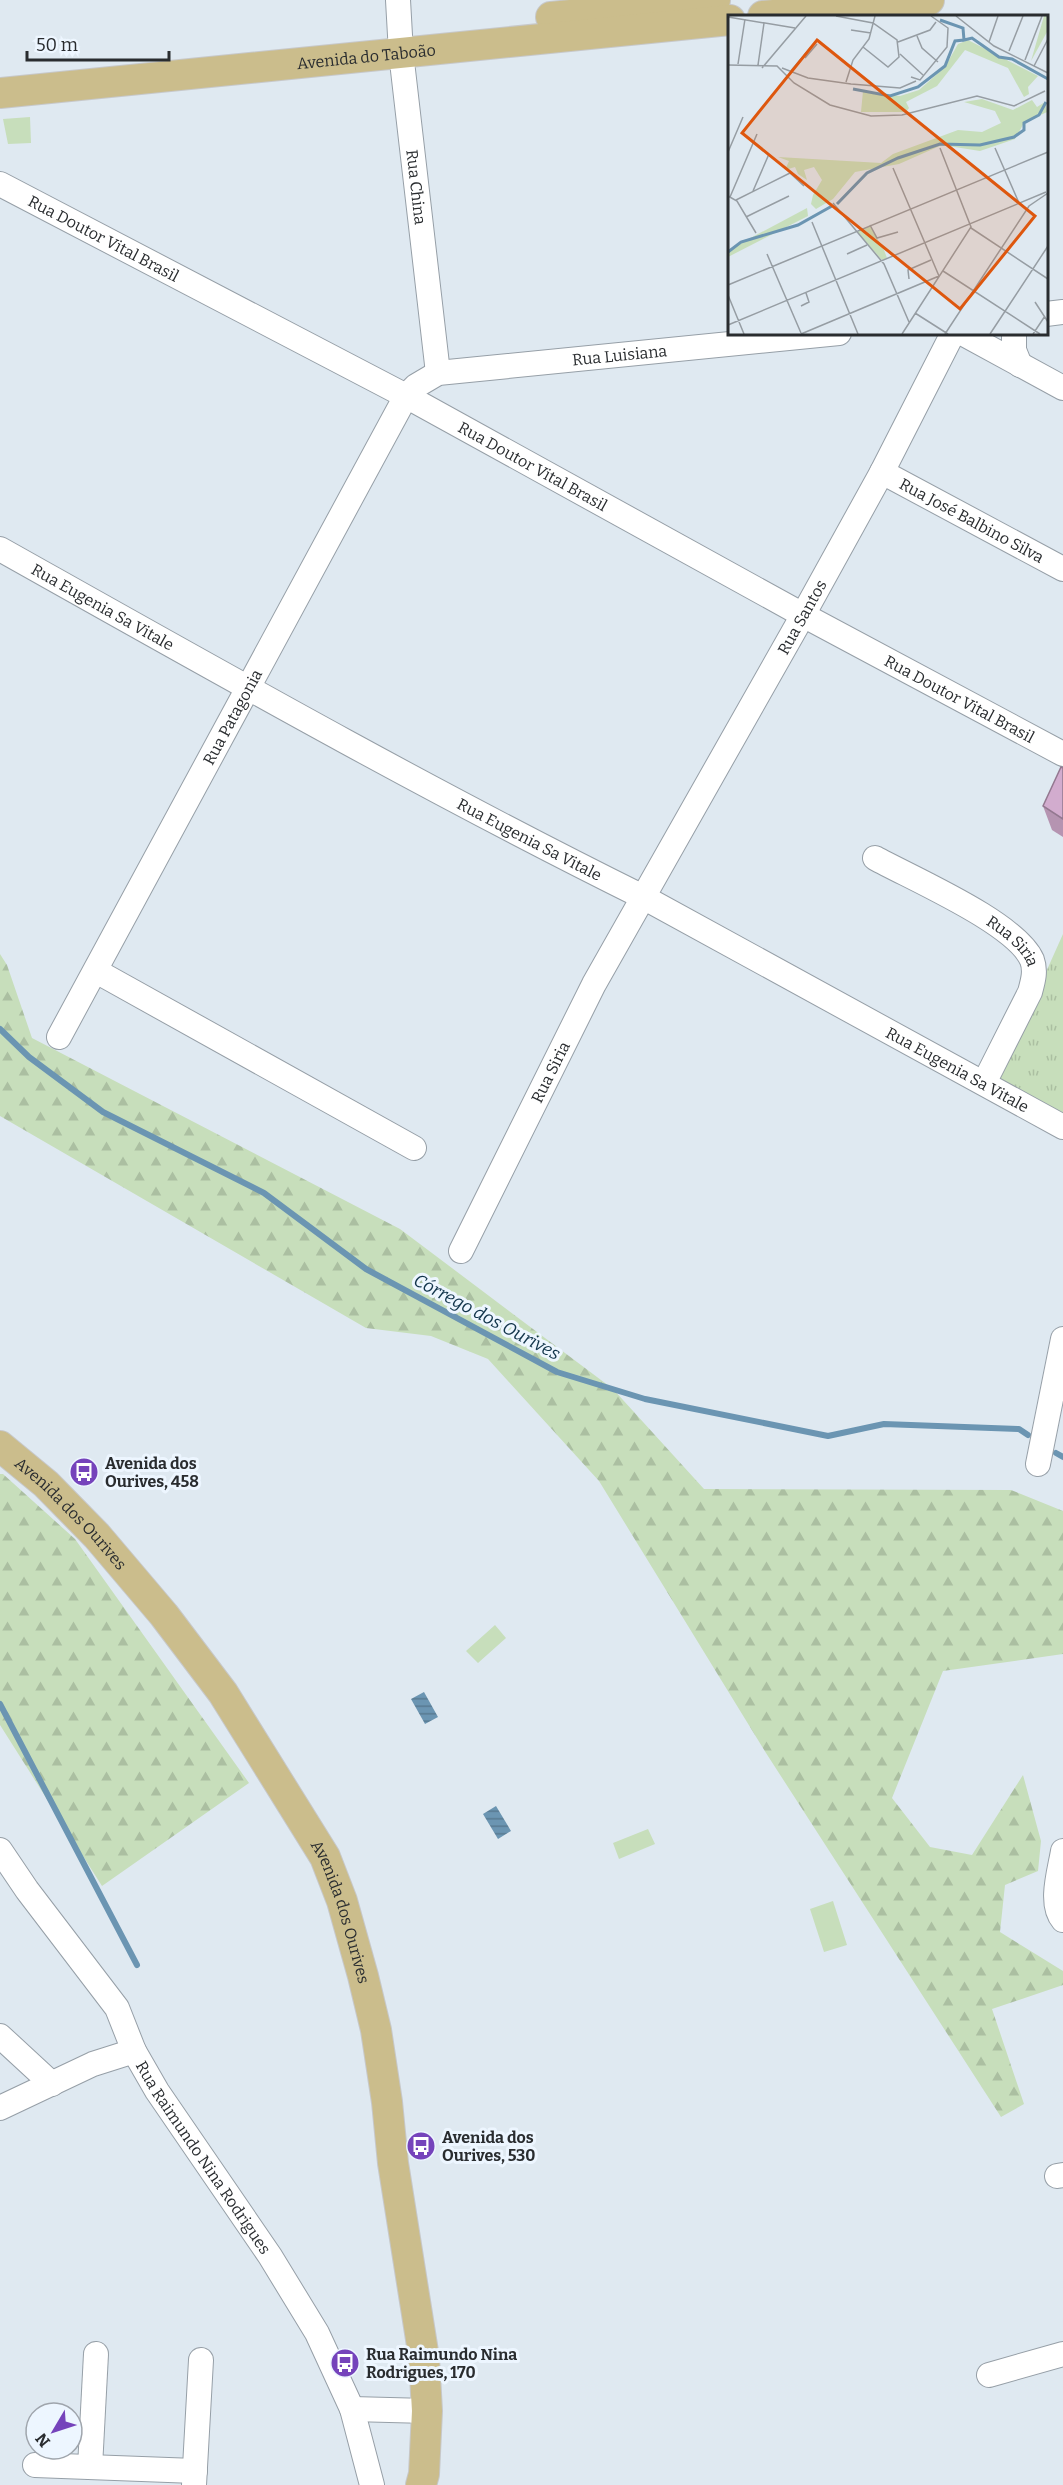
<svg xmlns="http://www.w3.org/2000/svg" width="1063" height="2485" viewBox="0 0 1063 2485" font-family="Bitter,serif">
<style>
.grass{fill:url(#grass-tufts)}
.forest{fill:url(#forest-firs)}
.pitch{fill:#c7debb}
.water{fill:url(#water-rules)}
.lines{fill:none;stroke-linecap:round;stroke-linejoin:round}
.stream{stroke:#6b95b2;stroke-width:6}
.minor-casing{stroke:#969fa7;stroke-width:26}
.major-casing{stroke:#c7c8c9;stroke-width:32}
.minor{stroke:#fff;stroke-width:24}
.major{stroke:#cbbd8c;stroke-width:30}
.wall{fill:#b594b1}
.building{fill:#d2acce;stroke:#937890;stroke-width:1.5}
.labels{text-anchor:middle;stroke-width:6;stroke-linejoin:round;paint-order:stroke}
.street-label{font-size:16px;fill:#292c2f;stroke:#edf6ff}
.poi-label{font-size:16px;font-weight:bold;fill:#292c2f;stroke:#edf6ff;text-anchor:start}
.water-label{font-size:18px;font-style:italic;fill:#11344a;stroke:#edf6ff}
.inset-river{fill:none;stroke:#6b95b2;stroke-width:3}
.inset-road{fill:none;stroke:#969da3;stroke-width:1.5}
.view{fill:#de570e;fill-opacity:0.15;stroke:#de570e;stroke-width:3}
.inset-edge{fill:none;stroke:#292c2f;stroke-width:3}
</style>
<defs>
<pattern id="grass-tufts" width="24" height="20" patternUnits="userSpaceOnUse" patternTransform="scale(1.5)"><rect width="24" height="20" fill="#c7debb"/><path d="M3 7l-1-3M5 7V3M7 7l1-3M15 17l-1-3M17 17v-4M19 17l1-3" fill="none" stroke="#abbfa1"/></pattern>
<pattern id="forest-firs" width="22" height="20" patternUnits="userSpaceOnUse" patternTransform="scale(1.5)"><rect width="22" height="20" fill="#c7debb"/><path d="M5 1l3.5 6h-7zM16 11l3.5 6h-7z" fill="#abbfa1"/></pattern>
<pattern id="water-rules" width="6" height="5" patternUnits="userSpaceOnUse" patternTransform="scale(1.5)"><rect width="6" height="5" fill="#6b95b2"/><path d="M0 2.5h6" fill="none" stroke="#587a91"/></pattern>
</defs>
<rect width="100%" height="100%" fill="#dfe9f1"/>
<path class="grass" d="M1063,934V1119L991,1080L1033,1001Z"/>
<path class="forest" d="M0,954L7,965L32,1038L400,1229L613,1389L704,1489L1011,1490L1063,1511V1654L943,1671L892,1798L930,1847L972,1855L1023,1775L1041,1841L1038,1871L1005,1885L1000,1932L1063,1971V1985L992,2009L1024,2104L1001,2117L766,1753L599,1481L488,1359L431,1336L366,1328L0,1116Z
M0,1474H3L75,1539L249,1783L102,1886L0,1725Z"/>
<path class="pitch" d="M30,117L31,143L8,144L3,119Z
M495,1625L506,1638L478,1663L466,1651Z
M648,1829L655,1844L619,1859L613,1843Z
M833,1901L847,1945L824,1952L810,1909Z"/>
<path class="water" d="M424,1692L438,1717L425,1724L411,1699Z
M496,1806L511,1831L498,1839L483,1814Z"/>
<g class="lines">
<path class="stream" d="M0,1029L29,1057L103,1112L264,1193L366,1269L557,1372L645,1399L828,1436L884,1424L1019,1429L1028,1435
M1056,1453L1063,1457
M0,1704L137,1965"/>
<g class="minor-casing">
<g id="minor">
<path id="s1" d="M398,0L401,53L438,373"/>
<path id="s2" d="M0,184L406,396L803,615L1063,754"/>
<path d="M1046,314L1063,312"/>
<path d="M962,333L1063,388"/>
<path d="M1014,333V350L1020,365"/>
<path id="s3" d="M882,472L1063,569"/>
<path id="s4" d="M0,549C212,668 425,789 643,897L1063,1127"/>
<path id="s5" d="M875,858C913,879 1016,923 1032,960C1036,971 1033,981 1030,992L984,1083"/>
<path d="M96,971L414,1148"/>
<path id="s6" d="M59,1037L406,396L416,386L438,373L839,333"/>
<path id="s7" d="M461,1251L594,984L803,615L882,472L953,333"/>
<path d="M1038,1464L1063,1339"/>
<path id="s8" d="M0,1850L27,1890L117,2008L134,2051L157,2091L270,2256L317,2333L352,2409L372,2485"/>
<path d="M1063,1851C1060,1870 1049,1904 1063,1920"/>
<path d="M0,2036L52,2084"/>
<path d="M0,2108L93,2064L134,2051"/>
<path d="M1057,2176L1063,2175"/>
<path d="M989,2375L1063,2354"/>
<path d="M352,2409L427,2411"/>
<path d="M35,2465L195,2471"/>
<path d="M90,2467L96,2354"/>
<path d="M194,2485L201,2360"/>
</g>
</g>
<g class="major-casing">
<g id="major">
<path d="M763,16L929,0"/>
<path d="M551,17L715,0"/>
<path id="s9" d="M0,93L730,20"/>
<path id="s10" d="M0,1446L46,1484L97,1536L164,1615L223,1693L325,1857L342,1901L363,1976L376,2030L387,2102L393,2163L424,2358L427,2411L424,2474L421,2485"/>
</g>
</g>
<use href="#minor" class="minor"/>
<use href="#major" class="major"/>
</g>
<path class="wall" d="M1063,768V837L1052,830L1043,806Z"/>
<path class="building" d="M1061,767L1063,768V819L1043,806Z"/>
<defs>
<g id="bus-disc" transform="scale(1.5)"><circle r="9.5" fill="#7543bb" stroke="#edf6ff"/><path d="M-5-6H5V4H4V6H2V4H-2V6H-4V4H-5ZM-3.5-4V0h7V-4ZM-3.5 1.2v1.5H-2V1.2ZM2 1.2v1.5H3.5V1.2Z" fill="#fff"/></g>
</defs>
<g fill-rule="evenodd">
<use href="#bus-disc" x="84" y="1472"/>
<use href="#bus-disc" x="421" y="2146"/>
<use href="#bus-disc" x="345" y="2363"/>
</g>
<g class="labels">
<g class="street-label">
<text dy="6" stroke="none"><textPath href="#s9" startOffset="368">Avenida do Taboão</textPath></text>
<text dy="6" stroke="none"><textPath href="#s1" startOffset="188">Rua China</textPath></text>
<text dy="6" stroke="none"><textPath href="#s2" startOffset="117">Rua Doutor Vital Brasil</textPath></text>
<text dy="6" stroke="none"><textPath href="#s6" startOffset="951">Rua Luisiana</textPath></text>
<text dy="6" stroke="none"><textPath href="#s2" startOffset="603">Rua Doutor Vital Brasil</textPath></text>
<text dy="6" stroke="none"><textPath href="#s3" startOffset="102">Rua José Balbino Silva</textPath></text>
<text dy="6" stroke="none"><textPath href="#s4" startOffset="118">Rua Eugenia Sa Vitale</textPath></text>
<text dy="6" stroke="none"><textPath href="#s7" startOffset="720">Rua Santos</textPath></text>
<text dy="6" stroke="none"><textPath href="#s2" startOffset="1089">Rua Doutor Vital Brasil</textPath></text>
<text dy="6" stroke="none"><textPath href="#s6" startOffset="364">Rua Patagonia</textPath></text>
<text dy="6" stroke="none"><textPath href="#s4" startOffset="604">Rua Eugenia Sa Vitale</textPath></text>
<text dy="6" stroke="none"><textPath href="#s5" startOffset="162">Rua Siria</textPath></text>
<text dy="6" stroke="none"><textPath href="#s4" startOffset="1090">Rua Eugenia Sa Vitale</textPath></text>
<text dy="6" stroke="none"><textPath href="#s7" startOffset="200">Rua Siria</textPath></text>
<text dy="6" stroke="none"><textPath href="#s10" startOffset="98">Avenida dos Ourives</textPath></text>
<text dy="6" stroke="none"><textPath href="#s10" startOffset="584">Avenida dos Ourives</textPath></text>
<text dy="6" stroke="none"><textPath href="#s8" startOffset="370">Rua Raimundo Nina Rodrigues</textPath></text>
</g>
<g class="poi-label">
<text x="105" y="1469">Avenida dos<tspan x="105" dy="18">Ourives, 458</tspan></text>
<text x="442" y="2143">Avenida dos<tspan x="442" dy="18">Ourives, 530</tspan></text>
<text x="366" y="2360">Rua Raimundo Nina<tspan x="366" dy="18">Rodrigues, 170</tspan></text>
</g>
<g class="water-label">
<text transform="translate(487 1317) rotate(28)" y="6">Córrego dos Ourives</text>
</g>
</g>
<g transform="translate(728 15)">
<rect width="320" height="320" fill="#dfe9f1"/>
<path d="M316,1H319V17L303,46ZM142,211L156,235L159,243L154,245L129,217Z" fill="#c7debb"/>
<path d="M240,25L310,61L300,72L301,79L296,82L280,53L237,35L209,71L178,87L181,93L178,97H133L135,76L172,81L191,75L217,52L230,29ZM254,84L285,95L304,85L309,92L317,87L319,97L296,108L287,124L252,136L214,130L171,149L127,157L105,184L88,194L83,189L85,180L94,165L86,152L76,155L79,165L70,159L67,152L57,155L61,146L50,142L153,148L165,139L230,115L254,117L273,108L267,96L236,87ZM79,193L80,201L0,242V235Z" fill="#c7debb"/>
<path class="inset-river" d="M212,5L235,13L236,25L244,23L271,42L284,44L320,64M125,74L162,81L190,72L217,51L227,26L236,25M109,189L139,158L170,143L212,129L252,130L286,122L296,115V108L311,100L318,87M0,237L13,227L70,210L104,191"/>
<path class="inset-road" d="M108,1L145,8L169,25L171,42L160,52L135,32M228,1L266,31L320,58M0,2L67,13M123,15L143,18M189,21L194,33L210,47M170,27L202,15L208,7M261,27L270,1M281,36L295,1M172,39L195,60M77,43L89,29M297,45L314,1M10,49L17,4M0,50L49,51L66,68L102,90L143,101L174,100L249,81L286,91L317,76M30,50L36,8M306,51L320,24M34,53L78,1M54,53L80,63L123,69L172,73L188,66M62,57L83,32M183,62L192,65L219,32L220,13L203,1M118,67L125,45L141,24L147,1M267,133L291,188M0,137L15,102M25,176L41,139M0,181L9,186L28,218M2,182L29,119M8,185L62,158L76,171M105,188L156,249L181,307M18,202L61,181M84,207L130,319M142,210L149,223L170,217M243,213L320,264M39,239L73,318M119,239L139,230M215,256L312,319M181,264L180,255L203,245M0,270L320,137M0,280L16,319M307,287L320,307M73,291L81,287L78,278M187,298L220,319M0,310L318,177M73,319L211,261L165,153M174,319L243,212L212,133M217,319L301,191L320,178M262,319L320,231M305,319L317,301"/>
<path class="view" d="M89,25L307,201L232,294L14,118Z"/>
<rect width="320" height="320" class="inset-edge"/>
</g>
<g transform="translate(54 2431) rotate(231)"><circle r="28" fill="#edf6ff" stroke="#9fa5ac" stroke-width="1.5"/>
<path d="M0-4.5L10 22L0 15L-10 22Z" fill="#7543bb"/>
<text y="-9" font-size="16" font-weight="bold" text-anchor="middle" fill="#292c2f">N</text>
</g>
<path d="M27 51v9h142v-9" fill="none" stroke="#292c2f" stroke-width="3"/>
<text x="36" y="51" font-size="18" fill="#292c2f" stroke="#edf6ff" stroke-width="4.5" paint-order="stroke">50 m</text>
</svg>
